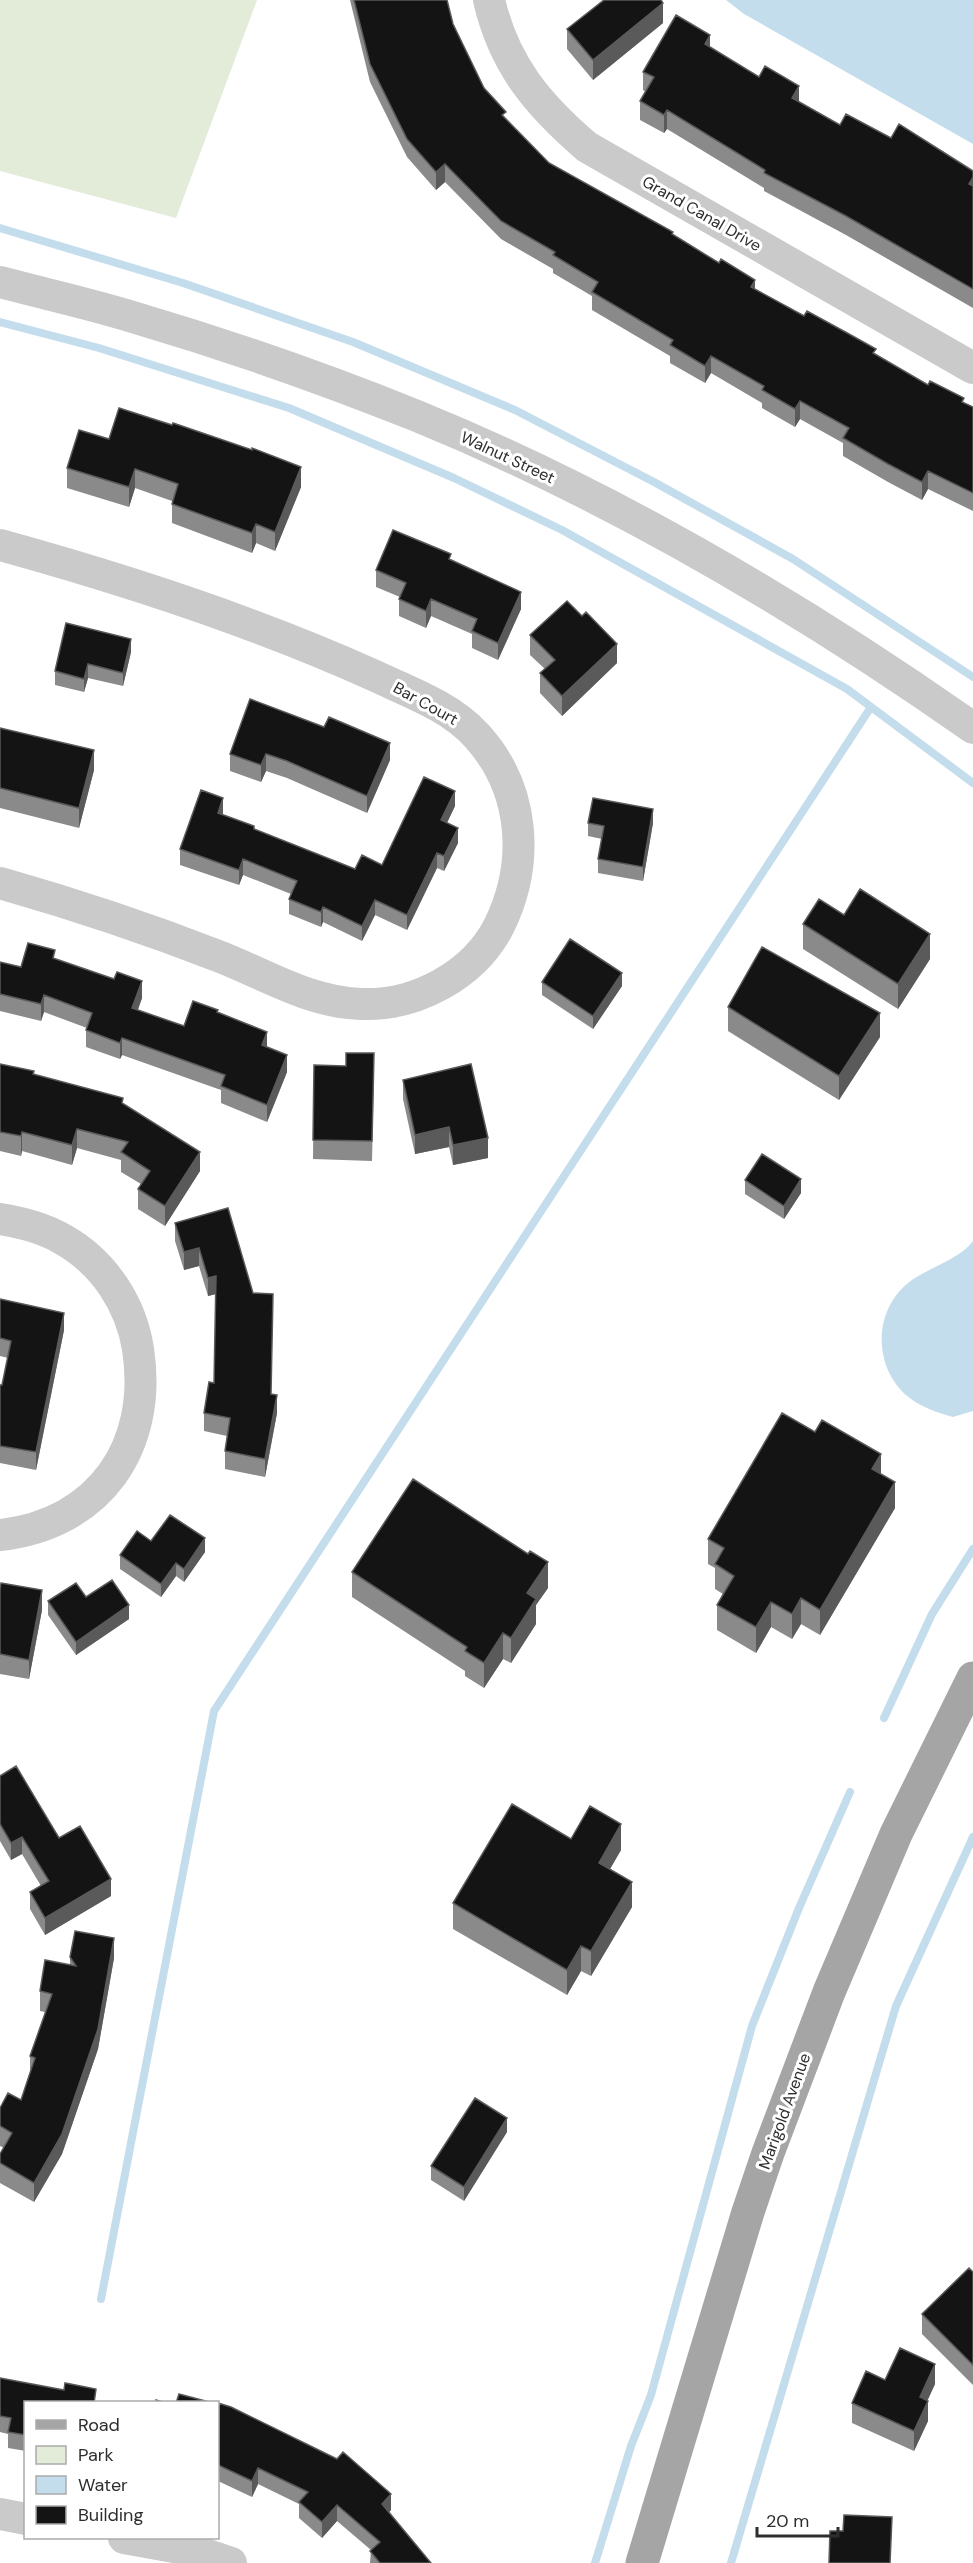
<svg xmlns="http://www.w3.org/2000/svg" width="973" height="2563" viewBox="0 0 973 2563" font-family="'DM Sans',sans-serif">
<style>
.green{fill:#e3ebd9}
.water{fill:#c4dded}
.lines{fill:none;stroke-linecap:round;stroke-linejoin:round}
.stream{stroke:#c4dded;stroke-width:8}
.minor{stroke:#cacaca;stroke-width:32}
.major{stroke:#a5a5a5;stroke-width:33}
.wall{fill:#8a8a8a}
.shaded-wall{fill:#5a5a5a}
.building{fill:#141414;stroke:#5a5a5a;stroke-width:1.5}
.labels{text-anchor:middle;stroke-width:6;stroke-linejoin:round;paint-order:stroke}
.street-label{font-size:16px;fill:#2d2d2d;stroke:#fff}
</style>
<rect width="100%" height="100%" fill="#fff"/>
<path class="green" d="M0,0H257L176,218L0,171Z"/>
<path class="water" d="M726,0H973V144L744,14Z
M973,1241V1411L953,1417C939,1413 923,1408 911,1399C874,1372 871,1313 908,1283C928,1267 958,1261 973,1241Z"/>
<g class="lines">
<path class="stream" d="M0,228L183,283L353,342L515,410L654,482L793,559L973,677
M0,322L99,348L289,408L454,478L562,530L847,689L973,783
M884,1718L932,1614L973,1549
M101,2299L214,1711L871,707
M595,2563L631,2446L651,2395L752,2026L799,1908L850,1792
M731,2563L896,2006L973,1837"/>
<path class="minor" d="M489,0C504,65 538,105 587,147L973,368
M0,282C45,294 91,304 136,318C231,346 325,379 417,416C615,497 799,606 973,728
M0,545C127,580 253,621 373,675C409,692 450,706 477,736C525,789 530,863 499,926C474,975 416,1006 362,1004C310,1003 265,974 218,956C146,928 74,904 0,883
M0,1219C23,1223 44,1228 64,1240C104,1263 131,1304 138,1349C153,1446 100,1524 0,1535
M0,2514L26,2519
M124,2538L196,2551L231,2563"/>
<path class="major" d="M642,2563L748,2212L768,2153L829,1992L896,1834L973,1678"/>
</g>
<path class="wall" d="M350,0H447L453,24L484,88L506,119L549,163L673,235L755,289L876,354L928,385L973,407V511L928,489L922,500L888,482L843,456V443L800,419L795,427L762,408V403L711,373L705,383L670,363V356L592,310V296L553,273V269L501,239L445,182L436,190L407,157L370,82Z
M663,23L593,80L567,49V29Z
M710,47L799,101L840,125L891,138L973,171V308L846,235L764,191V188L667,129L664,133L640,120V101L646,92L643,90V72Z
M109,439L301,487L275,551L256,543L252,553L172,523V501L135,488L129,507L67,488V468Z
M451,560L521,609L498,660L472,648V634L431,616L426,628L399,616V599L400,597L376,587V570Z
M582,616L617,663L562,716L540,693V673L545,669L530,655V635Z
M131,652L123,686L88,678L84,692L55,685V671Z
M324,727L390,760L367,813L287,778L266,771L261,782L230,771V754Z
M0,728L94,770L79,828L0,808Z
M455,806L447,823L458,843L444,871L437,868L407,930L375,915L362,941L323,922L321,927L289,914V899L291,894L243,875L239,885L180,865V849L223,813V815L254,829L355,869L382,865Z
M588,823H653L643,881L598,873V859L602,839L588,836Z
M844,915L930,959L898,1009L803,949V924Z
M55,959L142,998L138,1010L184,1026L218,1013L267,1047L287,1072L267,1122L221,1103V1090L122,1055L120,1059L86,1047V1030L87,1028L44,1012L41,1021L0,1011V962L21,967Z
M542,982L622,986L593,1029L542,995Z
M728,1007L880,1037L839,1100L728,1031Z
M0,1064L123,1103L200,1171L165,1226L138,1209V1189L141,1184L121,1172V1160L77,1148L72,1165L22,1151L21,1156L0,1151Z
M314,1065L374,1073L372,1161L313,1159Z
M403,1080L488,1158L453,1165L449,1147L415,1154L403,1099Z
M745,1180L801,1193L784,1219L745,1194Z
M228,1208L271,1394L277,1413L265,1477L225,1469V1451L227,1436L204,1431V1413L214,1383L216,1294L208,1296L199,1266L184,1270L175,1241V1223Z
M0,1299L64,1330L36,1470L0,1463V1385H2L8,1358L0,1356Z
M881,1474L895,1508L820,1635L801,1624L792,1639L771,1627L756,1653L717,1630V1605L723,1594L715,1589V1568L708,1564V1539Z
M151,1541L205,1552L184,1582L176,1576L161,1597L120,1569V1555Z
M352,1572L548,1588L536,1605V1624L511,1663L503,1659L484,1688L465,1676V1671L352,1597Z
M0,1589L42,1610L29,1679L0,1674Z
M86,1597L129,1619L76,1655L48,1615V1601Z
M0,1776L59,1838L111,1896L45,1935L30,1909V1892L41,1886L22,1854L11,1860L0,1841Z
M571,1839L621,1850L610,1869L632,1907L591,1976L581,1971L567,1995L453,1929V1903Z
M70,1957L114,1958L98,2049L62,2154L34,2202L0,2183V2154L4,2148L0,2146V2108L21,2100L30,2072V2056L45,2012L40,2011V1991L70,1965Z
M507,2132L464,2201L431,2180V2166Z
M973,2272V2385L922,2334V2314Z
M0,2378L96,2403H26V2451L8,2448V2434L0,2432Z
M885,2380L935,2384L927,2401L928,2421L914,2451L852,2423V2403Z
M218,2403L391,2510L389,2512L431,2563H370L371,2550L337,2521L322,2538L299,2518V2504L258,2484L252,2497L218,2481Z"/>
<path class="shaded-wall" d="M663,3V23L593,80V60Z
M710,35V54L705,44Z
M799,86V105L792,98Z
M667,110V129L664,133V115Z
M445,164V182L436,190V172Z
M973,177V195L969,184Z
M755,280V298L751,287Z
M711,356V373L705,383V366Z
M800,401V419L795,427V409Z
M301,467V487L275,551V532Z
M135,469V488L129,507V487Z
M928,471V489L922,500V482Z
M256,524V543L252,553V533Z
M521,592V609L498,660V643Z
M431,599V616L426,628V611Z
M131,639V652L123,686V673Z
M617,644V663L562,716V696Z
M88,664V678L84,692V679Z
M390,743V760L367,813V796Z
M94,750V770L79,828V808Z
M266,754V771L261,782V765Z
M455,791V806L441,835V820Z
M223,798V813L218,829V813Z
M653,809V823L643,881V867Z
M458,828V843L444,871V856Z
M437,853V868L407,930V915Z
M243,859V875L239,885V870Z
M375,900V915L362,941V926Z
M323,907V922L321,927V912Z
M930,934V959L898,1009V984Z
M622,973V986L593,1029V1016Z
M142,981V998L132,1025V1008Z
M44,995V1012L41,1021V1004Z
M880,1013V1037L839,1100V1076Z
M267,1032V1049L262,1045Z
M122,1038V1055L120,1059V1043Z
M287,1055V1072L267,1122V1105Z
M449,1127V1147L415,1154V1135Z
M77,1129V1148L72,1165V1145Z
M22,1132V1151L21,1156V1136Z
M488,1138V1158L453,1165V1145Z
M200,1152V1171L165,1226V1206Z
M801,1179V1193L784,1219V1206Z
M199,1248V1266L184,1270V1252Z
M216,1276V1294L208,1296V1278Z
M64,1313V1330L36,1470V1452Z
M277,1395V1413L265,1477V1459Z
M881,1454V1480L872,1469Z
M895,1482V1508L820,1635V1610Z
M205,1538V1552L184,1582V1569Z
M548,1562V1588L536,1605V1624L511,1663V1638L527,1593Z
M176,1563V1576L161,1597V1584Z
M42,1590V1610L29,1679V1660Z
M801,1598V1624L792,1639V1614Z
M771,1602V1627L756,1653V1627Z
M129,1605V1619L76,1655V1642Z
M503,1633V1659L484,1688V1663Z
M621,1824V1850L599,1888V1863Z
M22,1837V1854L11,1860V1843Z
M111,1879V1896L45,1935V1918Z
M632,1882V1907L591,1976V1951Z
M114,1938V1958L98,2049L62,2154L34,2202V2183Z
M581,1946V1971L567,1995V1970Z
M507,2118V2132L464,2201V2187Z
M935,2364V2384L920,2417V2397Z
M928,2401V2421L914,2451V2431Z
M258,2468V2484L252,2497V2481Z
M391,2494V2510L382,2520V2504Z
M337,2505V2521L322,2538V2522Z"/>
<path class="building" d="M354,0H447L453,24L484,88L506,112L502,115L549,163L673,232L672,234L719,263L721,259L755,280L751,287L804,316L807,311L849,334L876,349L873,353L928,385L930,381L964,398L962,402L973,407V493L928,471L922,482L888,464L843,438L849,428L800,401L795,409L762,390L764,386L711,356L705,366L670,345L673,340L592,292L598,282L553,255L555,252L501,221L445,164L436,172L407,139L370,64Z
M604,0H661L663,3L593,60L567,29Z
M676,15L710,35L705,44L759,77L765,66L799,86L792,98L840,125L846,114L891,138L899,124L973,171V177L969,184L973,186V289L846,216L764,173L765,170L667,110L664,115L640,101L654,77L643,72Z
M119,408L172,425L173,423L252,450V448L301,467L275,532L256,524L252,533L172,504L178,484L135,469L129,487L67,468L79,430L109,439Z
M393,530L451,554L449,559L521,592L498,643L472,631L477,619L431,599L426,611L399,599L406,583L376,570Z
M567,601L582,616L586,612L617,644L562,696L540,673L555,660L530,635Z
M66,623L131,639L123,673L88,664L84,679L55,671Z
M250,699L324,727L329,717L390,743L367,796L287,761L266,754L261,765L230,754Z
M0,728L94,750L79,808L0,788Z
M424,777L455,791L441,820L458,828L444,856L437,853L407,915L375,900L362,926L323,907L321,912L289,899L297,881L243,859L239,870L180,849L201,790L223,798L218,813L254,826V829L355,869L362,855L382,865Z
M593,798L653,809L643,867L598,859L604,826L588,823Z
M860,889L930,934L898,984L803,924L819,899L844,915Z
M570,939L622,973L593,1016L542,982Z
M28,943L55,950L53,958L114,979L117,972L142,981L132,1008L184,1026L193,1001L218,1010L217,1012L267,1032L262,1045L287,1055L267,1105L221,1086L225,1075L122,1038L120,1043L86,1030L92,1013L44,995L41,1004L0,994V962L21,967Z
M762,947L880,1013L839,1076L728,1007Z
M346,1053H374L372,1141L313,1140L314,1065L346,1066Z
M0,1064L34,1071L33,1074L123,1098L122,1103L200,1152L165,1206L138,1189L150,1171L121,1152L128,1142L77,1129L72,1145L22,1132L21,1136L0,1132Z
M471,1064L488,1138L453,1145L449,1127L415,1135L403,1080Z
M762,1154L801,1179L784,1206L745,1180Z
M228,1208L253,1293L273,1294L271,1394L277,1395L265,1459L225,1451L230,1418L204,1413L209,1382L214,1383L216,1276L208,1278L199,1248L184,1252L175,1223Z
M0,1299L64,1313L36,1452L0,1446V1385H2L11,1341L0,1338Z
M782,1413L815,1432L822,1420L881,1454L872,1469L895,1482L820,1610L801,1598L792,1614L771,1602L756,1627L717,1605L734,1576L715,1564L724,1548L708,1539Z
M413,1479L528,1554L530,1551L548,1562L527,1593L536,1599L511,1638L503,1633L484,1663L465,1651L467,1647L352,1572Z
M170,1515L205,1538L184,1569L176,1563L161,1584L120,1555L137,1531L151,1541Z
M112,1580L129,1605L76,1642L48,1601L76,1583L86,1597Z
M1,1583L42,1590L29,1660L0,1654V1589Z
M16,1766L59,1838L80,1826L111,1879L45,1918L30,1892L49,1881L22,1837L11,1843L0,1824V1776Z
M512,1804L571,1839L590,1806L621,1824L599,1863L632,1882L591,1951L581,1946L567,1970L453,1903Z
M75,1931L114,1938L98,2029L62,2134L34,2183L0,2163V2154L12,2133L0,2126V2108L8,2093L21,2100L35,2058L30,2056L52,1994L40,1991L45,1960L76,1966L70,1957Z
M475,2098L507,2118L464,2187L431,2166Z
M969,2268L973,2272V2365L922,2314Z
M900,2348L935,2364L920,2397L928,2401L914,2431L852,2403L866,2371L885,2380Z
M0,2378L64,2390L65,2383L96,2389L94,2403H26V2435L8,2432L11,2418L0,2416Z
M179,2394L213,2403H176Z
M156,2400L166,2403H156Z
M218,2403L231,2407L337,2459L343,2452L391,2494L382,2504L431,2563H380L370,2551L380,2542L337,2505L322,2522L299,2502L308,2492L258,2468L252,2481L218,2465Z
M844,2515L892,2517L890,2563H829L830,2531H843Z"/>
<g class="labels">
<g class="street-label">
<text transform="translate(702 213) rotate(30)" y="6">Grand Canal Drive</text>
<text transform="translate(508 457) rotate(25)" y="6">Walnut Street</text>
<text transform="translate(426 703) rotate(29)" y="6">Bar Court</text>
<text transform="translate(784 2111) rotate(-70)" y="6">Marigold Avenue</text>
</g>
</g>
<rect x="24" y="2401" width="195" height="138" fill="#ffffff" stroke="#ababab" stroke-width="1.5"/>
<rect x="36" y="2420" width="30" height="9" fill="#a5a5a5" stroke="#ababab" stroke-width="1.5"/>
<text x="78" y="2431" font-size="18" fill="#2d2d2d">Road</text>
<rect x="36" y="2446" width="30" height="18" fill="#e3ebd9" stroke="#ababab" stroke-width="1.5"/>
<text x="78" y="2461" font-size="18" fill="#2d2d2d">Park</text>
<rect x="36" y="2476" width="30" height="18" fill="#c4dded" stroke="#ababab" stroke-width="1.5"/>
<text x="78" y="2491" font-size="18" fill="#2d2d2d">Water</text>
<rect x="36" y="2506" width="30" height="18" fill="#141414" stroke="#ababab" stroke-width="1.5"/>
<text x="78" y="2521" font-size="18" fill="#2d2d2d">Building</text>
<path d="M757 2527v9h81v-9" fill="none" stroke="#2d2d2d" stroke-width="3"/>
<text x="766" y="2527" font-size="18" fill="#2d2d2d" stroke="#ffffff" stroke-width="4.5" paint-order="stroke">20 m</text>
</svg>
